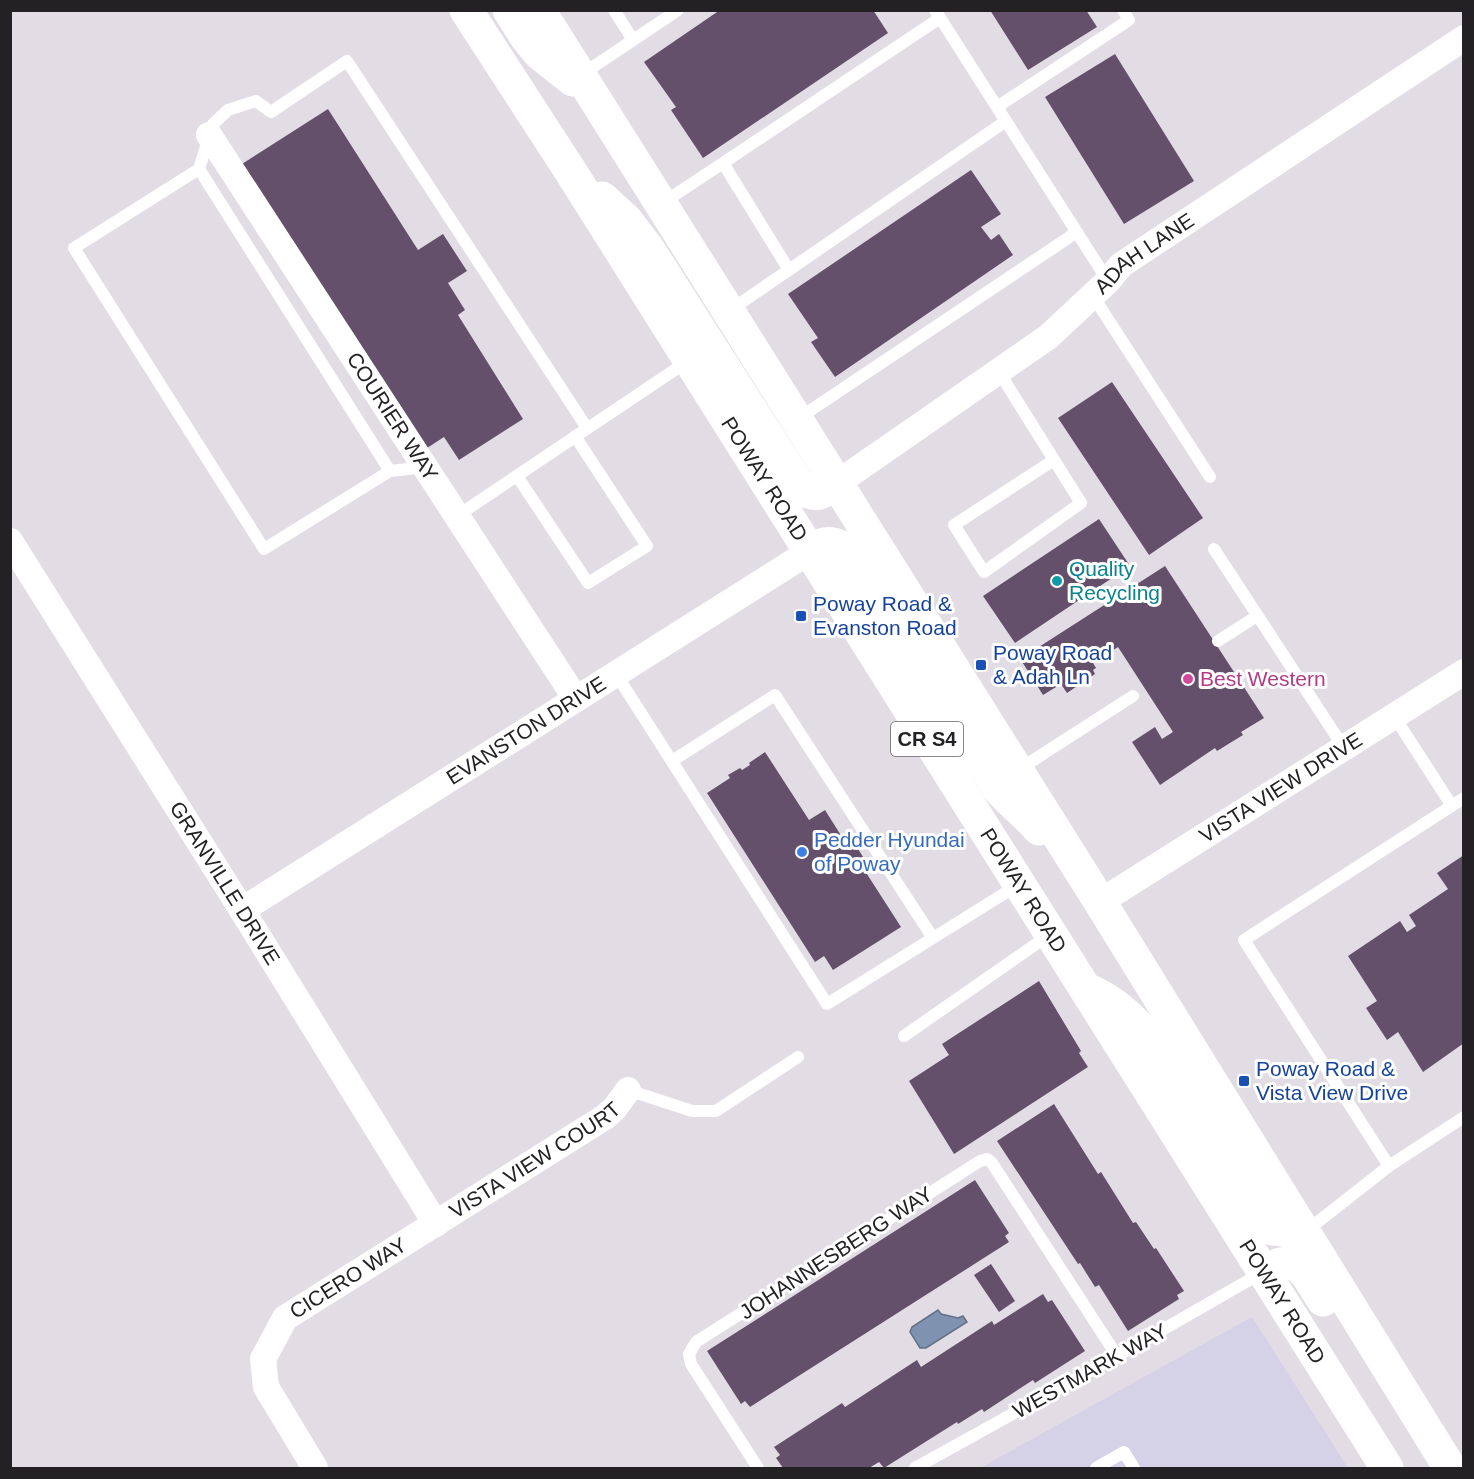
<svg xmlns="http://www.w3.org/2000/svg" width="1474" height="1479" viewBox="0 0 1474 1479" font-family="Helvetica,sans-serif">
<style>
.commercial{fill:#d5d1e7}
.water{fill:#7f93b0;stroke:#637186;stroke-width:1.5}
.building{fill:#64506b}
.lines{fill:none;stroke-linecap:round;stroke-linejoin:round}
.lane{stroke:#fff;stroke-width:12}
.street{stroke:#fff;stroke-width:26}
.primary{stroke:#fff;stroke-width:33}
.culture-dot{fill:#0f9aa8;stroke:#fff;stroke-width:2}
.transit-dot{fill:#1a4fb4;stroke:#fff;stroke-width:2}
.hotel-dot{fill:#d1479c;stroke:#fff;stroke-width:2}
.shop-dot{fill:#3f7fe0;stroke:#fff;stroke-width:2}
.labels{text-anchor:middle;stroke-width:6;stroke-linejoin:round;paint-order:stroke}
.shield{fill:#fff;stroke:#656466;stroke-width:1.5}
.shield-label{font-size:20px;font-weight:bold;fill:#232124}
.street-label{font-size:21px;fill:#232124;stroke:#fff}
.culture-label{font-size:21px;fill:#0d838f;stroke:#fff;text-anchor:start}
.transit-label{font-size:21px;fill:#164399;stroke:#fff;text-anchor:start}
.hotel-label{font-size:21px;fill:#b23c85;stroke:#fff;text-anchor:start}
.shop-label{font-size:21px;fill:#366cbe;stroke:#fff;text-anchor:start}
</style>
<rect width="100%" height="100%" fill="#e2dce5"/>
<path class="commercial" d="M1252,1317L1348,1468H980Z"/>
<path class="water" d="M938,1310L941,1314L958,1318L963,1316L967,1322L926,1348H920L910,1332L912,1327Z"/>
<path class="building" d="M720,10H873L888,33L703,158L671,110L676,107L644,62Z
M990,10H1086L1097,27L1028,70Z
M1115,54L1194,181L1124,224L1045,97Z
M328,109L418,250L443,234L467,271L448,283L465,310L458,315L523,419L459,460L444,437L424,450L242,164Z
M971,170L1001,214L981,227L991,240L999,234L1013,255L835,377L811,342L818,338L788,294Z
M1112,382L1203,518L1149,555L1058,418Z
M1099,519L1130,566L1015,643L983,596Z
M1165,566L1264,718L1241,732L1243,735L1217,751L1215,748L1160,785L1132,742L1155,727L1162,739L1173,732L1118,647L1093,663L1096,668L1093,670L1095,674L1067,693L1061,684L1043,695L1019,657L1026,652L1028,654Z
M765,752L809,820L825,810L842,837L848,833L870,868L865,871L901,927L833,970L824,956L815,962L707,793L730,778L728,775L740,768L742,770L750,765L749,763Z
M1464,855V1043L1423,1072L1398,1032L1387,1040L1366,1008L1377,1001L1348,956L1400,921L1407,932L1416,926L1409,915L1448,889L1437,873Z
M1039,981L1081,1051L1079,1053L1088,1067L954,1154L909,1081L949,1055L942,1044Z
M1054,1104L1098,1174L1101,1172L1133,1223L1136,1222L1154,1249L1156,1248L1184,1291L1177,1295L1179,1299L1128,1331L1099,1285L1095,1287L1080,1263L1078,1264L997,1141Z
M975,1180L1009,1233L1005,1236L1009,1242L750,1407L745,1401L741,1404L707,1351Z
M991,1264L1015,1301L999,1312L974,1275Z
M1043,1294L1048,1302L1052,1300L1085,1351L1035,1383L1033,1380L984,1412L982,1409L958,1424L957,1422L884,1468L879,1462L869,1468H783L776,1458L780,1455L774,1447L842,1403L845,1407L917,1360L921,1367L992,1321L994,1325Z"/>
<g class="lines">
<path class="lane" d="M614,10L633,40
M935,10L1108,281
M581,75L678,10
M997,107L1129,20L1123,10
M723,163L940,18
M199,169L390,471L264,549L74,248L199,169L213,124L228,110L256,101L271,112L347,61L587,428
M661,204L723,163L789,270
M1093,296L1210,477
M729,311L1006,121
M999,372L1081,503L984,572L954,525L1054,460
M799,418L1077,232
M390,471L426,467
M517,476L588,583L647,546L575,436
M457,516L688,361
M1214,549L1344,748
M1218,641L1257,616
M616,674L827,1004L1018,885
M1394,716L1452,806
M672,761L775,695L933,938
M1018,770L1133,696
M904,1036L1049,935
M628,1090L692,1111H716L798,1057
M1389,1166L1244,940L1464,798
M1305,1232L1389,1166L1464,1117
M758,1468L691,1364L689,1354L696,1342L980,1161L987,1159L992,1163L1117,1356
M915,1468L1117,1356L1263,1272
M1096,1468L1124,1452L1134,1468"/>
<g class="street">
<path id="s1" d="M209,135L576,699"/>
<path id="s2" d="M836,484L1048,337L1108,281L1121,265L1464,38"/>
<path id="s3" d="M10,541L242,910L436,1224"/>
<path id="s4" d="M1100,902L1464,672"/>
<path id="s5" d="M242,910L809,552"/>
<path id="s6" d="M315,1468L266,1387L263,1359L285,1318L605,1117L615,1108L628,1090"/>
</g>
<g class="primary">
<path id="s7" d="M466,10L571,172L1387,1468"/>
<path d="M509,10L526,37L539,53L573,80"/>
<path d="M539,10L1100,902L1450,1468"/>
<path d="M602,198L627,221L649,250L802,490C818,497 822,493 836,484"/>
<path d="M809,552C822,544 827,540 842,547L998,788C1011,803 1026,814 1039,829"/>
<path d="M1093,992C1116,1003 1133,1019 1149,1038L1266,1222L1273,1229L1304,1233"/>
<path d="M1264,1271C1300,1251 1305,1273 1323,1300"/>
</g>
</g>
<circle class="culture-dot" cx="1057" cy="581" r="6"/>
<g class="transit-dot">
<rect x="795" y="610" width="12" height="12" rx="3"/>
<rect x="975" y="659" width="12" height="12" rx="3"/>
<rect x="1238" y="1075" width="12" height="12" rx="3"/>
</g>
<circle class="hotel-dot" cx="1188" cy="679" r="6"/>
<circle class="shop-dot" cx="802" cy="852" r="6"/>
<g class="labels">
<rect class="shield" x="891" y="722" width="72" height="34" rx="4.5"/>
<g class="shield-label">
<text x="927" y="746">CR S4</text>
</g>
<g class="street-label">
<text dy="7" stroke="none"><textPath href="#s2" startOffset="386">ADAH LANE</textPath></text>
<text dy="7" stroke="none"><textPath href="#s1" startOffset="336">COURIER WAY</textPath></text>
<text dy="7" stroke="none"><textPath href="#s7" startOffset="556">POWAY ROAD</textPath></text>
<text dy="7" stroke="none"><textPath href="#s5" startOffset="336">EVANSTON DRIVE</textPath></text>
<text dy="7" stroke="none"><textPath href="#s4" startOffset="214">VISTA VIEW DRIVE</textPath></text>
<text dy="7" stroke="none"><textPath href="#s3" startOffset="404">GRANVILLE DRIVE</textPath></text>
<text dy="7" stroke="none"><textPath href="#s7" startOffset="1042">POWAY ROAD</textPath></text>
<text dy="7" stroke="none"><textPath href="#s6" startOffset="465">VISTA VIEW COURT</textPath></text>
<text transform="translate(836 1253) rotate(-33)" y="7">JOHANNESBERG WAY</text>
<text dy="7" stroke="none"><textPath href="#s6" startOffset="244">CICERO WAY</textPath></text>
<text dy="7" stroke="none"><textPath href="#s7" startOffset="1528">POWAY ROAD</textPath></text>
<text transform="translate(1090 1371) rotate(-29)" y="7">WESTMARK WAY</text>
</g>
<g class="culture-label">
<text x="1069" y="576">Quality<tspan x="1069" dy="24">Recycling</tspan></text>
</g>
<g class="transit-label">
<text x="813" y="611">Poway Road &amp;<tspan x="813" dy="24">Evanston Road</tspan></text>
<text x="993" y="660">Poway Road<tspan x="993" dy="24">&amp; Adah Ln</tspan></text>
<text x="1256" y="1076">Poway Road &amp;<tspan x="1256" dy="24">Vista View Drive</tspan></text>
</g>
<g class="hotel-label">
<text x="1200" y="686">Best Western</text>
</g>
<g class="shop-label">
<text x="814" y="847">Pedder Hyundai<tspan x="814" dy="24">of Poway</tspan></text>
</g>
</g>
<rect width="1474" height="1479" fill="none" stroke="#232124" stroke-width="24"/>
</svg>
